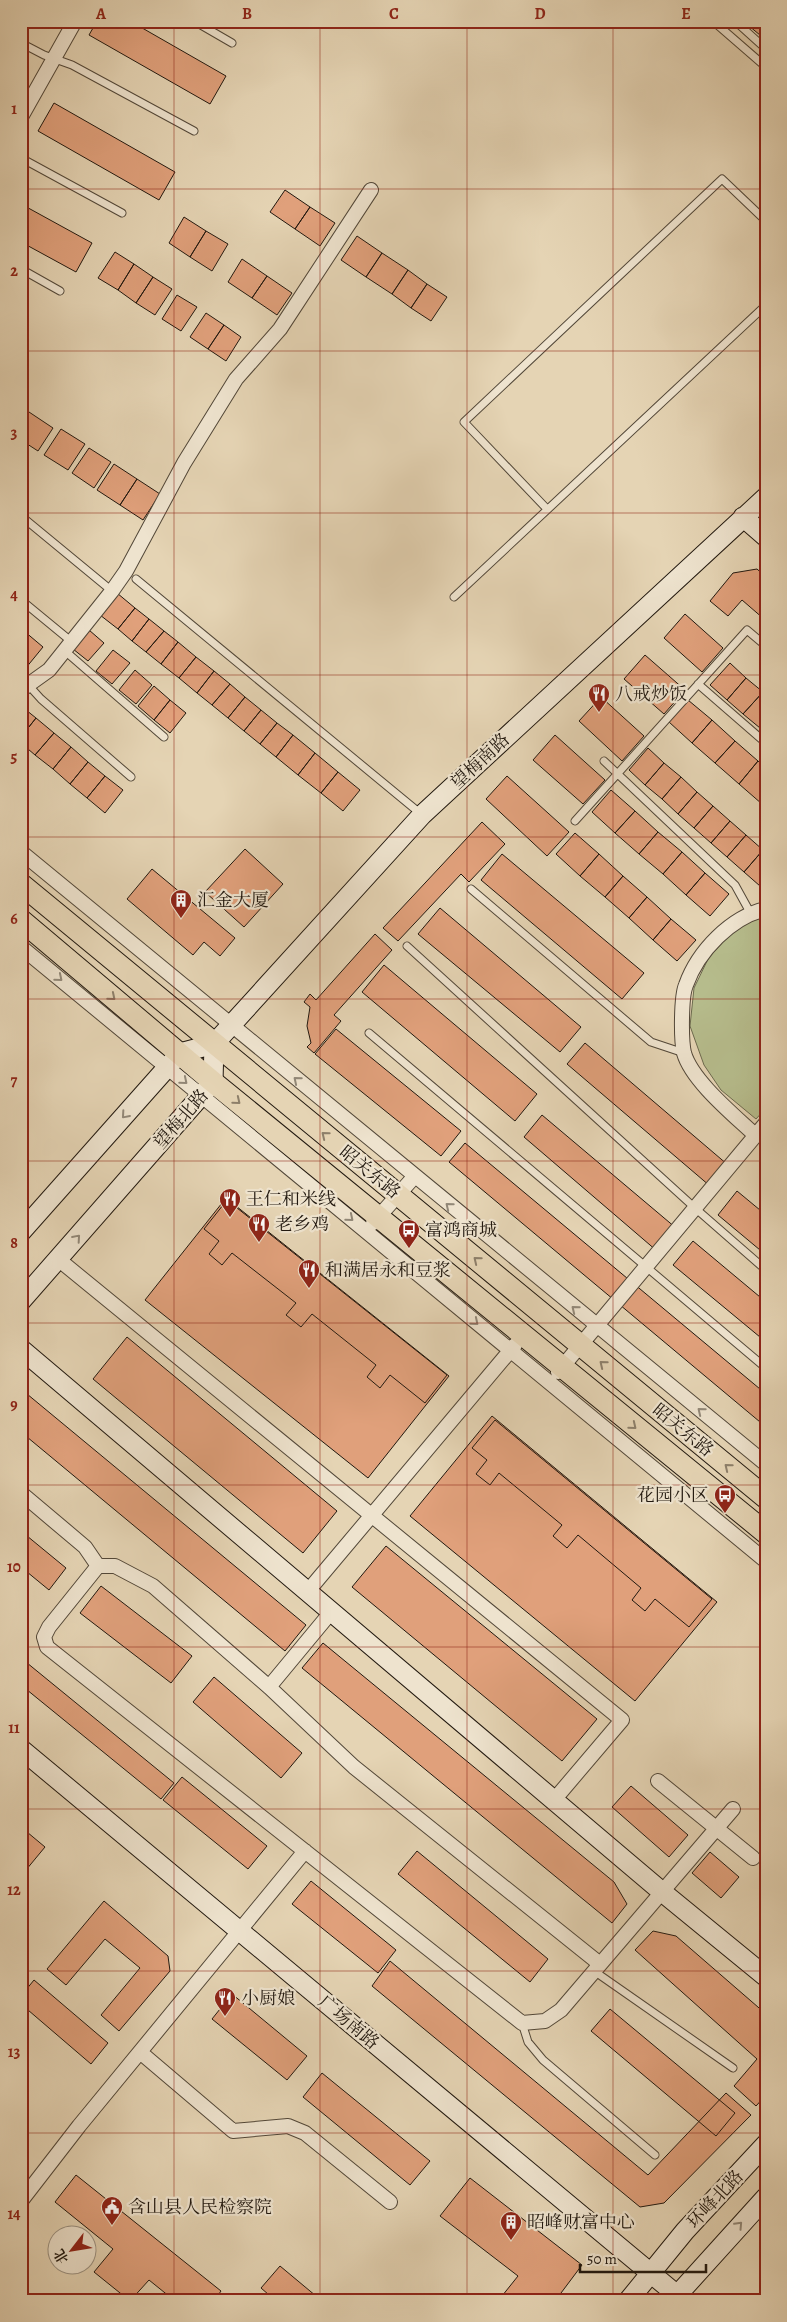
<svg xmlns="http://www.w3.org/2000/svg" width="787" height="2322" viewBox="0 0 787 2322" font-family="Alegreya,'Noto Serif SC',serif">
<style>
.green{fill:#b6bc8c;stroke:#6c6a4e}
.building{fill:#e0a07b;stroke:#21180f}
.lines{fill:none;stroke-linecap:round;stroke-linejoin:round}
.lane-casing{stroke:#524738;stroke-width:9}
.street-casing{stroke:#524738;stroke-width:16}
.secondary-casing{stroke:#21180f;stroke-width:21}
.primary-casing{stroke:#21180f;stroke-width:23}
.lane{stroke:#eee3ce;stroke-width:7}
.street{stroke:#eee3ce;stroke-width:14}
.secondary{stroke:#eee3ce;stroke-width:19}
.primary{stroke:#e5d4b4;stroke-width:21}
.oneway{stroke:#928878}
.oneway2{stroke:#8d7f6a}
.grid{fill:none;stroke:#8f2418;stroke-width:1;stroke-opacity:0.55}
.labels{text-anchor:middle;stroke-width:4.5;stroke-linejoin:round;paint-order:stroke}
.poi-label{font-size:18px;fill:#21180f;stroke:#eee3ce;text-anchor:start}
.street-label{font-size:18px;fill:#21180f;stroke:#eee3ce}
.neatline{fill:none;stroke:#8f2418;stroke-width:2}
.grid-label{font-size:16px;text-anchor:middle;font-weight:bold;fill:#8f2418}
</style>
<rect width="100%" height="100%" fill="#e5d4b4"/>
<filter id="stains"><feTurbulence type="fractalNoise" baseFrequency=".004" numOctaves="4"/><feColorMatrix values="0 0 0 0 .2 0 0 0 0 .09 0 0 0 0 .02 0 0 0 .5 -.17"/></filter>
<radialGradient id="worn" r=".72"><stop offset=".6" stop-color="#630" stop-opacity="0"/><stop offset="1" stop-color="#630" stop-opacity=".3"/></radialGradient>
<path class="green" d="M766,915V1108L756,1119L721,1090L704,1065L690,1026L694,988L709,957L736,928Z"/>
<path class="building" d="M97,21H130L226,76L210,104L89,35Z
M743,21H766V40Z
M21,75L28,78L21,91Z
M54,103L175,172L159,200L38,131Z
M285,190L310,207L295,229L270,212Z
M21,204L92,243L76,272L21,242Z
M310,207L335,223L320,246L295,229Z
M184,217L206,231L190,257L169,243Z
M206,231L228,244L212,271L190,257Z
M357,236L382,253L366,277L341,260Z
M115,252L134,264L118,290L98,278Z
M382,253L408,270L392,294L366,277Z
M242,259L267,276L252,298L228,282Z
M134,264L153,277L136,303L118,290Z
M408,270L427,284L411,308L392,294Z
M267,276L292,293L277,315L252,298Z
M153,277L172,289L155,315L136,303Z
M427,284L447,297L431,321L411,308Z
M177,295L197,307L181,331L162,319Z
M206,313L224,325L208,349L190,337Z
M224,325L241,337L226,361L208,349Z
M26,410L53,428L38,451L21,440V418Z
M61,429L85,444L68,470L44,455Z
M89,448L111,462L94,488L72,473Z
M114,464L137,479L120,505L97,490Z
M137,479L160,494L143,520L120,505Z
M757,569L766,577V616L764,619L742,600L728,616L710,601L733,573Z
M117,593L135,608L118,629L100,615Z
M135,608L149,619L132,641L118,629Z
M685,614L723,648L702,672L664,638Z
M149,619L164,631L146,652L132,641Z
M89,630L104,643L88,661L73,649Z
M24,631L43,647L25,669L21,666V634Z
M164,631L178,642L161,664L146,652Z
M178,642L196,657L179,678L161,664Z
M113,650L130,663L112,684L96,671Z
M645,655L685,690L664,714L624,679Z
M196,657L214,671L197,693L179,678Z
M730,663L746,678L727,700L710,685Z
M135,670L152,685L136,704L119,690Z
M214,671L230,684L212,705L197,693Z
M746,678L763,692L743,714L727,700Z
M230,684L245,697L228,718L212,705Z
M154,686L170,700L154,720L138,706Z
M763,692L766,695V721L760,728L743,714Z
M245,697L261,710L244,731L228,718Z
M601,697L644,736L622,761L579,721Z
M170,700L186,713L170,733L154,720Z
M688,700L712,720L692,743L669,722Z
M21,706L36,718L21,737Z
M261,710L277,723L260,744L244,731Z
M36,718L54,733L35,755L21,743V737Z
M712,720L735,741L715,763L692,743Z
M766,721V734L760,728Z
M277,723L293,735L276,757L260,744Z
M54,733L71,747L53,769L35,755Z
M293,735L315,753L298,775L276,757Z
M555,735L605,780L583,804L533,760Z
M735,741L758,761L739,784L715,763Z
M71,747L88,762L70,784L53,769Z
M648,748L664,763L645,785L629,770Z
M315,753L338,772L321,793L298,775Z
M758,761L766,768V800L762,804L739,784Z
M88,762L105,776L87,798L70,784Z
M664,763L681,777L662,799L645,785Z
M338,772L360,790L343,811L321,793Z
M105,776L123,790L105,813L87,798Z
M507,776L569,832L547,856L486,799Z
M681,777L697,792L678,814L662,799Z
M611,790L635,811L615,833L592,812Z
M697,792L713,806L694,828L678,814Z
M713,806L730,821L711,843L694,828Z
M635,811L658,832L639,854L615,833Z
M730,821L746,835L727,857L711,843Z
M482,822L505,844L469,882L461,874L398,941L383,928Z
M658,832L682,852L663,874L639,854Z
M575,833L599,854L580,876L556,854Z
M746,835L763,850L744,872L727,857Z
M245,849L283,884L244,927L205,892Z
M763,850L766,852V879L760,886L744,872Z
M682,852L705,873L686,895L663,874Z
M502,854L644,973L622,999L481,880Z
M599,854L623,876L605,897L580,876Z
M152,869L235,938L220,956L204,942L193,955L127,899Z
M705,873L729,894L710,916L686,895Z
M623,876L647,897L629,918L605,897Z
M647,897L671,919L653,940L629,918Z
M440,908L581,1027L560,1052L418,934Z
M671,919L696,940L677,961L653,940Z
M375,934L392,950L334,1015L341,1021L314,1053L307,1047L311,1043L307,1026L310,1007L304,1002L310,994L316,1000Z
M384,965L537,1094L515,1121L362,992Z
M336,1029L461,1131L441,1156L315,1054Z
M585,1043L728,1165L710,1186L567,1064Z
M542,1115L676,1228L657,1251L524,1137Z
M465,1143L766,1394V1427L449,1162Z
M737,1191L766,1215V1255L718,1215Z
M226,1198L449,1376L368,1478L145,1300Z
M227,1200L447,1375L425,1403L390,1375L380,1388L367,1377L376,1365L312,1314L301,1327L286,1315L296,1303L232,1253L222,1265L209,1254L219,1241L204,1229Z
M693,1241L766,1302V1342L673,1265Z
M127,1337L337,1511L303,1553L93,1379Z
M21,1389L306,1625L285,1651L21,1432Z
M492,1416L717,1602L635,1701L410,1516Z
M495,1420L712,1599L689,1627L655,1599L645,1611L632,1600L641,1588L578,1535L567,1548L553,1536L562,1525L499,1473L490,1485L476,1474L487,1460L472,1448Z
M21,1531L66,1568L49,1590L21,1567Z
M386,1546L597,1719L562,1761L352,1587Z
M101,1586L192,1656L171,1683L80,1613Z
M323,1643L614,1882L627,1904L612,1923L302,1668Z
M21,1658L174,1783L161,1799L21,1685Z
M214,1677L302,1753L281,1778L193,1702Z
M182,1777L267,1846L248,1869L163,1800Z
M631,1786L688,1835L669,1857L612,1807Z
M21,1827L45,1847L21,1876Z
M417,1851L548,1959L530,1982L398,1874Z
M710,1852L739,1877L721,1898L692,1873Z
M311,1881L396,1950L378,1973L292,1904Z
M104,1901L168,1956L170,1971L119,2031L101,2015L140,1968L105,1939L66,1985L47,1969Z
M653,1931L676,1936L766,2014V2095L756,2106L734,2086L757,2059L635,1950Z
M390,1961L648,2175L726,2093L751,2115L664,2203L640,2207L372,1986Z
M34,1980L108,2043L91,2064L21,2004V1996Z
M232,1994L307,2056L287,2080L212,2019Z
M610,2009L735,2113L716,2136L591,2031Z
M322,2073L430,2161L410,2185L303,2097Z
M21,2098L26,2101V2115L22,2120L25,2123L21,2128Z
M76,2175L221,2291L214,2301H175L149,2280L130,2301L94,2272L113,2249L55,2202Z
M470,2178L582,2265L555,2301H498L518,2276L440,2216Z
M280,2266L322,2301H276L261,2288Z"/>
<g class="lines">
<g class="lane-casing">
<path id="lane" d="M194,21L232,43
M713,21L766,67
M735,21L766,49
M21,43L44,55L72,65L194,131
M21,158L122,213
M21,269L60,291
M547,509L464,422L722,179L766,221
M21,516L112,591
M136,579L421,814
M454,597L766,305
M21,600L72,642
M65,651L164,737
M21,677L41,699L131,777
M698,684L766,743
M604,761L735,885L751,914
M575,821L747,630L766,646
M471,889L651,1042L684,1053
M407,946L695,1208L766,1270
M369,1033L766,1368
M594,1971L733,2068
M522,2023L528,2042L543,2060L655,2155"/>
</g>
<g class="street-casing">
<path id="street" d="M21,117L75,21
M21,690L49,670L112,591L126,571L184,463L236,379L280,329L371,190
M21,852L766,1464
M21,947L766,1561
M755,1135C734,1115 692,1081 684,1053C681,1040 681,996 686,985C698,951 731,917 766,909
M373,1223L414,1177
M58,1259L622,1720L554,1800
M558,1372L766,1123
M21,1493L85,1547L98,1566L49,1627L44,1637L47,1647L522,2023L545,2021L561,2010L733,1809
M98,1566H115L153,1586L269,1687L354,1767L600,1964
M308,1591L515,1345
M269,1687L332,1611
M658,1781L753,1858
M140,2052L233,2131L288,2126L305,2133L390,2202
M21,2201L79,2126L305,1851"/>
</g>
<g class="secondary-casing">
<path id="secondary" d="M743,517L766,537
M214,1044L422,815L766,497
M21,1232L180,1053L214,1044
M21,1301L213,1082L214,1044
M21,1349L661,1891L766,1977
M21,1749L677,2295
M628,2301L685,2231L766,2144
M672,2301L766,2197"/>
</g>
<g class="primary-casing">
<path id="primary" d="M21,884L766,1498
M21,920L213,1082L766,1533"/>
</g>
<use href="#lane" class="lane"/>
<use href="#street" class="street"/>
<use href="#secondary" class="secondary"/>
<use href="#primary" class="primary"/>
</g>
<defs><path id="oneway-chevron" d="M-2-3.5L2.5 0L-2 3.5" fill="none" stroke-width="1.6" stroke-linecap="round" stroke-linejoin="round" transform="scale(1.25)"/></defs>
<g class="oneway">
<use href="#oneway-chevron" transform="translate(59 978) rotate(40)"/>
<use href="#oneway-chevron" transform="translate(297 1080) rotate(-140)"/>
<use href="#oneway-chevron" transform="translate(184 1081) rotate(40)"/>
<use href="#oneway-chevron" transform="translate(125 1115) rotate(131)"/>
<use href="#oneway-chevron" transform="translate(449 1206) rotate(-141)"/>
<use href="#oneway-chevron" transform="translate(350 1218) rotate(40)"/>
<use href="#oneway-chevron" transform="translate(77 1238) rotate(-49)"/>
<use href="#oneway-chevron" transform="translate(575 1309) rotate(-141)"/>
<use href="#oneway-chevron" transform="translate(475 1322) rotate(40)"/>
<use href="#oneway-chevron" transform="translate(701 1411) rotate(-141)"/>
<use href="#oneway-chevron" transform="translate(739 2225) rotate(-47)"/>
</g>
<g class="oneway2">
<use href="#oneway-chevron" transform="translate(112 997) rotate(40)"/>
<use href="#oneway-chevron" transform="translate(237 1101) rotate(39)"/>
<use href="#oneway-chevron" transform="translate(325 1135) rotate(-141)"/>
<use href="#oneway-chevron" transform="translate(477 1260) rotate(-141)"/>
<use href="#oneway-chevron" transform="translate(603 1364) rotate(-141)"/>
<use href="#oneway-chevron" transform="translate(633 1426) rotate(39)"/>
<use href="#oneway-chevron" transform="translate(728 1467) rotate(-141)"/>
</g>
<path class="grid" d="M174,21V2301M320,21V2301M467,21V2301M613,21V2301M21,189H766M21,351H766M21,513H766M21,675H766M21,837H766M21,999H766M21,1161H766M21,1323H766M21,1485H766M21,1647H766M21,1809H766M21,1971H766M21,2133H766"/>
<defs>
<g id="restaurant-pin" transform="scale(1.125)"><path d="M0 17L-7.5 6A9.5 9.5 0 1 1 7.5 6Z" fill="#8f2418" stroke="#eee3ce"/><path d="M-5-6h1v4h1v-4h1v4h1v-4h1v5L-1.5 .5V6h-2V.5L-5-1ZM5-6V6H3V1.5H1.5Q1.5-4 5-6Z" fill="#fff"/></g>
<g id="building-pin" transform="scale(1.125)"><path d="M0 17L-7.5 6A9.5 9.5 0 1 1 7.5 6Z" fill="#8f2418" stroke="#eee3ce"/><path d="M-4-6H4V6H1V3H-1V6H-4ZM-2.5-4.3h1.7v1.8h-1.7ZM.8-4.3h1.7v1.8H.8ZM-2.5-1h1.7V.8h-1.7ZM.8-1h1.7V.8H.8Z" fill="#fff"/></g>
<g id="bus-pin" transform="scale(1.125)"><path d="M0 17L-7.5 6A9.5 9.5 0 1 1 7.5 6Z" fill="#8f2418" stroke="#eee3ce"/><path d="M-5-6H5V4H4V6H2V4H-2V6H-4V4H-5ZM-3.5-4V0h7V-4ZM-3.5 1.2v1.5H-2V1.2ZM2 1.2v1.5H3.5V1.2Z" fill="#fff"/></g>
<g id="civic-pin" transform="scale(1.125)"><path d="M0 17L-7.5 6A9.5 9.5 0 1 1 7.5 6Z" fill="#8f2418" stroke="#eee3ce"/><path d="M-.6-6.5H3V-4.5H.6V-3L4-1V1h2V6H-6V1h2V-1L-.6-3ZM-1.2 2.5V6h2.4V2.5Z" fill="#fff"/></g>
</defs>
<g fill-rule="evenodd">
<use href="#restaurant-pin" x="599" y="694"/>
<use href="#building-pin" x="181" y="900"/>
<use href="#restaurant-pin" x="230" y="1199"/>
<use href="#restaurant-pin" x="259" y="1224"/>
<use href="#bus-pin" x="409" y="1230"/>
<use href="#restaurant-pin" x="309" y="1270"/>
<use href="#bus-pin" x="725" y="1495"/>
<use href="#restaurant-pin" x="225" y="1998"/>
<use href="#civic-pin" x="112" y="2207"/>
<use href="#building-pin" x="511" y="2222"/>
</g>
<g class="labels">
<g class="poi-label">
<text x="615" y="700">八戒炒饭</text>
<text x="197" y="906">汇金大厦</text>
<text x="246" y="1205">王仁和米线</text>
<text x="275" y="1230">老乡鸡</text>
<text x="425" y="1236">富鸿商城</text>
<text x="325" y="1276">和满居永和豆浆</text>
<text x="709" y="1501" text-anchor="end">花园小区</text>
<text x="241" y="2004">小厨娘</text>
<text x="128" y="2213">含山县人民检察院</text>
<text x="527" y="2228">昭峰财富中心</text>
</g>
<g class="street-label">
<text transform="translate(480 761) rotate(-43)" y="6">望梅南路</text>
<text transform="translate(181 1119) rotate(-49)" y="6">望梅北路</text>
<text transform="translate(370 1172) rotate(39)" y="6">昭关东路</text>
<text transform="translate(683 1430) rotate(39)" y="6">昭关东路</text>
<text transform="translate(349 2022) rotate(40)" y="6">广场南路</text>
<text transform="translate(715 2199) rotate(-47)" y="6">环峰北路</text>
</g>
</g>
<rect width="787" height="2322" fill="none" stroke="#e5d4b4" stroke-width="55"/>
<g transform="translate(72 2250) rotate(239)"><circle r="24" fill="#eee3ce" stroke="#9c9282"/>
<path d="M0-4L9 19L0 12L-9 19Z" fill="#8f2418"/>
<text y="-8" font-size="14" font-weight="bold" text-anchor="middle" fill="#21180f">北</text>
</g>
<path d="M580 2264v8h126v-8" fill="none" stroke="#21180f" stroke-width="2.5"/>
<text x="587" y="2264" font-size="15" fill="#21180f" stroke="#eee3ce" stroke-width="4" paint-order="stroke">50 m</text>
<rect x="28" y="28" width="732" height="2266" class="neatline"/>
<g class="grid-label">
<text x="101" y="19">A</text>
<text x="247" y="19">B</text>
<text x="394" y="19">C</text>
<text x="540" y="19">D</text>
<text x="686" y="19">E</text>
<text x="14" y="114">1</text>
<text x="14" y="276">2</text>
<text x="14" y="438">3</text>
<text x="14" y="600">4</text>
<text x="14" y="762">5</text>
<text x="14" y="924">6</text>
<text x="14" y="1086">7</text>
<text x="14" y="1248">8</text>
<text x="14" y="1410">9</text>
<text x="14" y="1572">10</text>
<text x="14" y="1733">11</text>
<text x="14" y="1895">12</text>
<text x="14" y="2057">13</text>
<text x="14" y="2219">14</text>
</g>
<rect width="100%" height="100%" filter="url(#stains)"/>
<rect width="100%" height="100%" fill="url(#worn)"/>
</svg>
